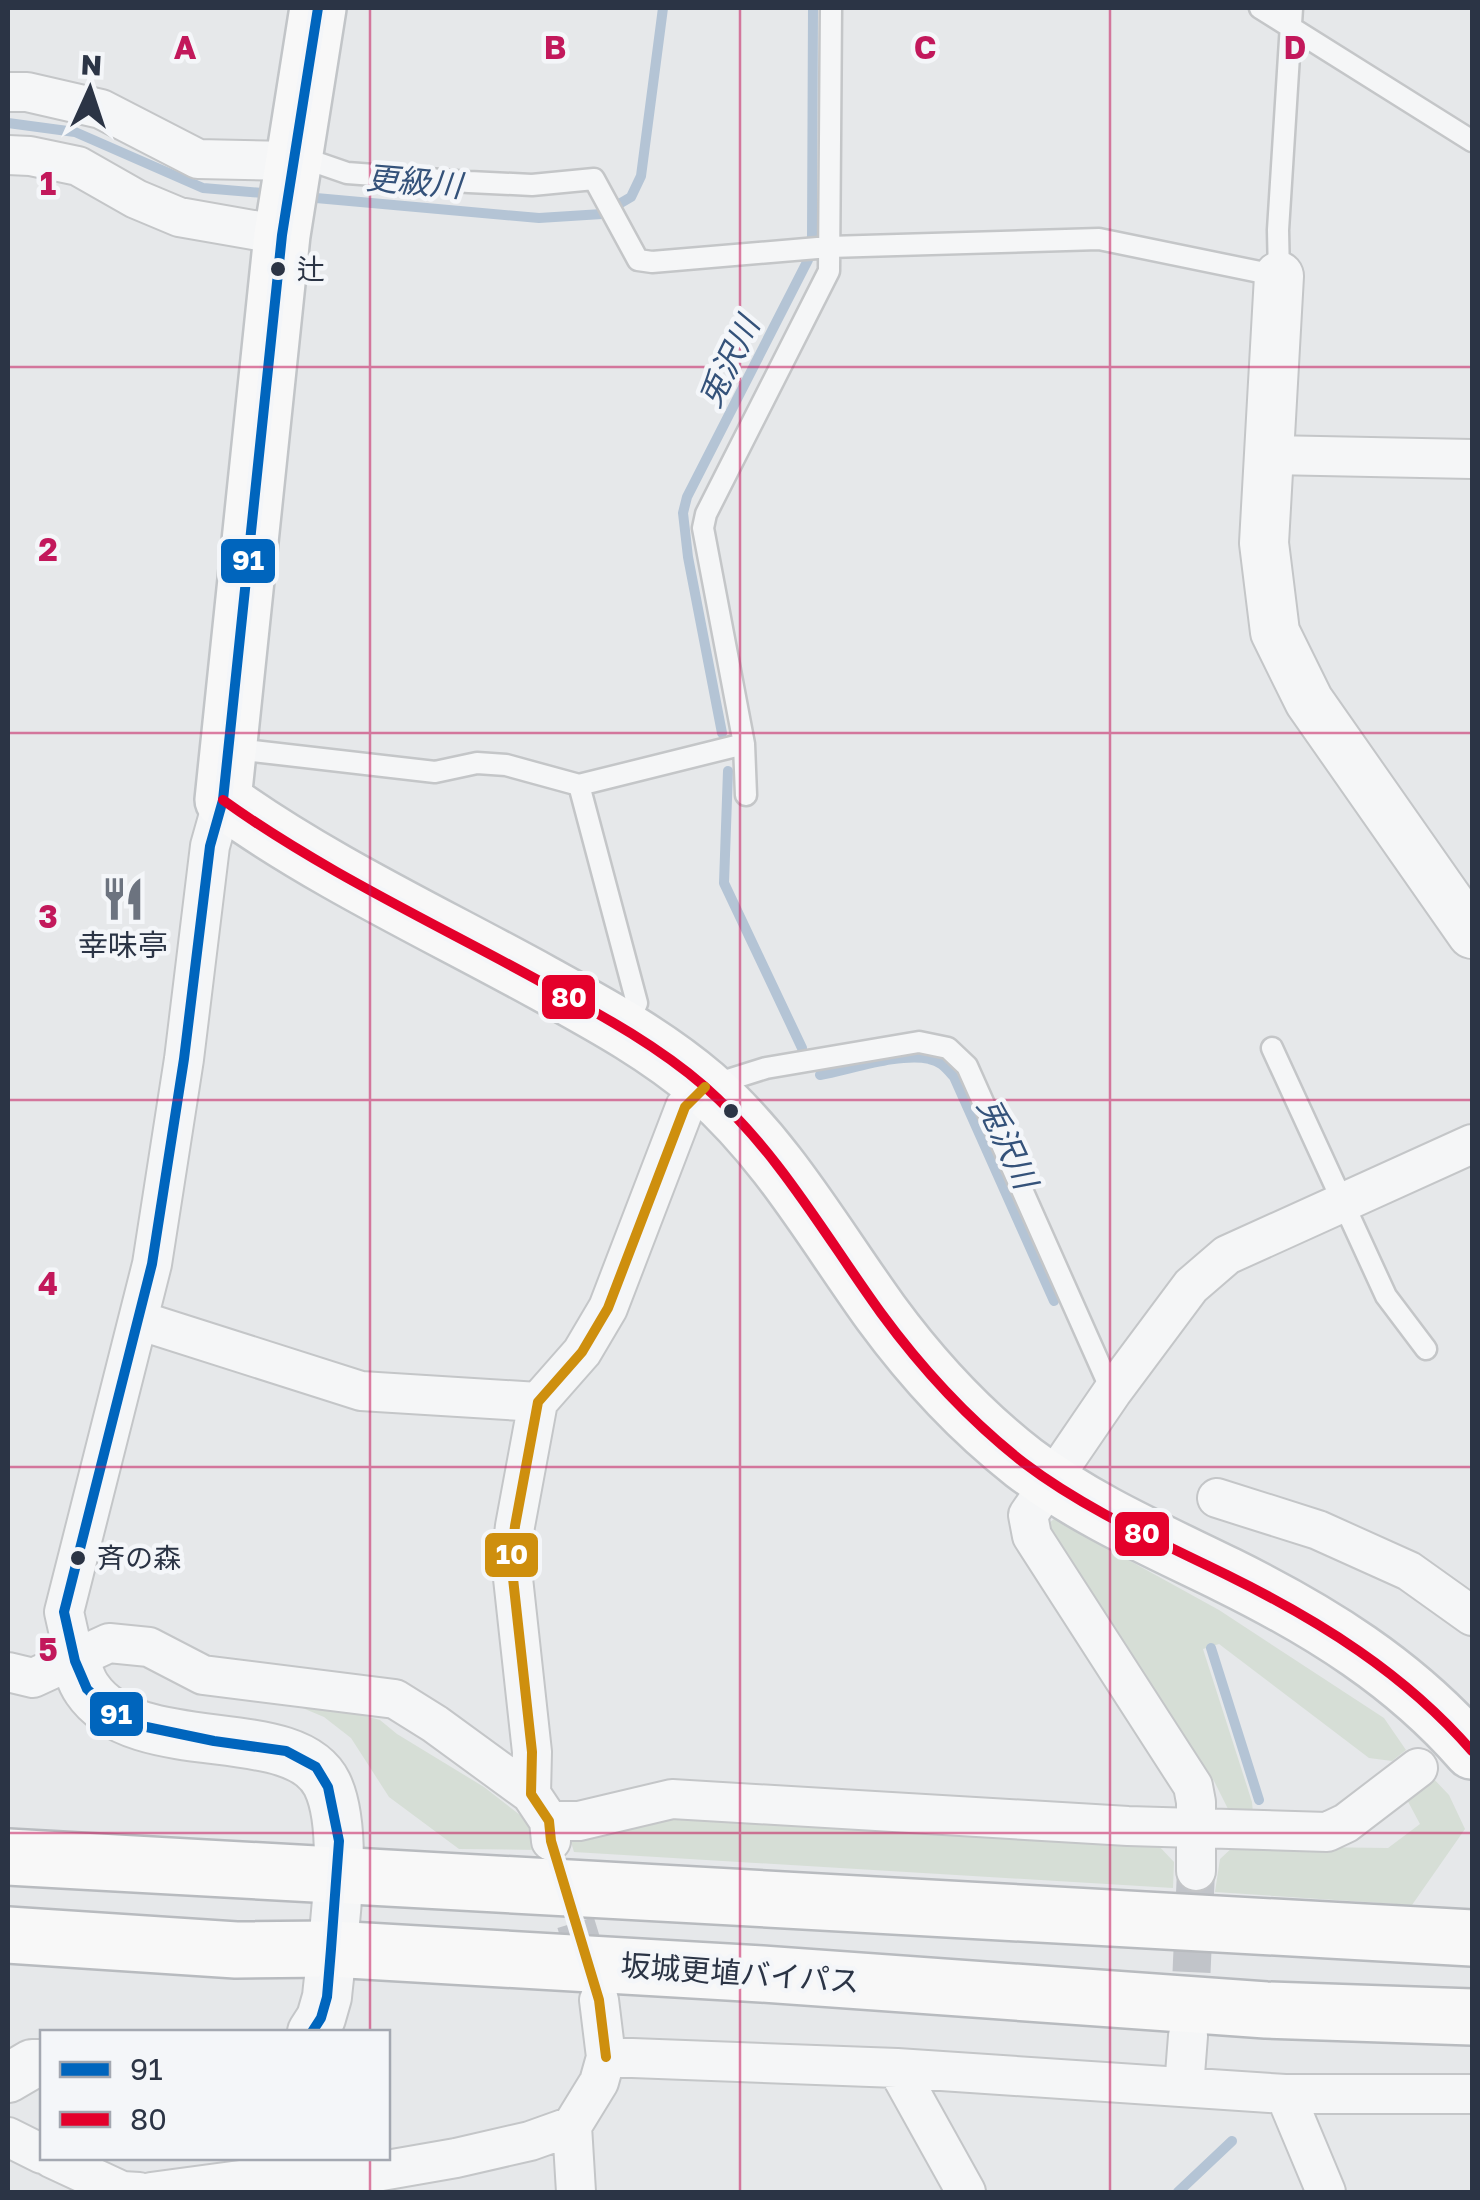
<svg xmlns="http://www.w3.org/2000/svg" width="1480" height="2200" viewBox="0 0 1480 2200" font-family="'Golos Text','Noto Sans JP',sans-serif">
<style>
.green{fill:#d6ded6}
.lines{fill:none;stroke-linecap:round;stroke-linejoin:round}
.stream{stroke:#b4c4d5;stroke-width:10}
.minor-tunnel{stroke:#c1c4c9;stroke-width:38;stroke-dasharray:38 19;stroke-linecap:butt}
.service-casing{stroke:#c4c6c8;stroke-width:25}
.minor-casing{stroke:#c4c6c8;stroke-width:42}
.tertiary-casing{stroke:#c4c6c8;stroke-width:52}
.primary-casing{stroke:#c2c5c8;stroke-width:60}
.trunk-casing{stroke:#b8bbbf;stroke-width:60}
.service{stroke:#f5f6f7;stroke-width:20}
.minor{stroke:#f5f6f7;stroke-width:38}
.tertiary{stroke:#f5f6f7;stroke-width:48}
.primary{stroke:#f8f8f8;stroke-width:55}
.trunk{stroke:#f8f8f8;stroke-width:55}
.bus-1-casing{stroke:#f4f6f9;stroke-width:18}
.bus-2-casing{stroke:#f4f6f9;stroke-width:18}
.bus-3-casing{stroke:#f4f6f9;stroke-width:18}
.bus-1{stroke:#0065bd;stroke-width:10}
.bus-2{stroke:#e4002b;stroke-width:10}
.bus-3{stroke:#ce8f0e;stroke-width:10}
.grid{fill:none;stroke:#c2185b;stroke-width:2.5;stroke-opacity:0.55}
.bus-dot{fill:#2b3445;stroke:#f4f6f9;stroke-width:4}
.labels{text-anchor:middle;stroke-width:9;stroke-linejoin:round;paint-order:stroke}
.bus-label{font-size:28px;fill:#2b3445;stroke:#f4f6f9;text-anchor:start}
.poi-label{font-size:30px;fill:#2b3445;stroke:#f4f6f9}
.street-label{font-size:30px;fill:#2b3445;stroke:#f4f6f9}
.water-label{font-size:32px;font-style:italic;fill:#34527a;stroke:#f4f6f9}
.grid-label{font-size:32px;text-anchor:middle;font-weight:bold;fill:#c2185b;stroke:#f4f6f9;stroke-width:9;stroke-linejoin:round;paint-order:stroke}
.line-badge{stroke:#f4f6f9;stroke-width:4}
.badge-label{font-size:28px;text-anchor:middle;font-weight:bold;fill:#fff}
</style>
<rect width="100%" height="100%" fill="#e6e8ea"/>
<path class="green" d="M1054,1519L1219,1610L1384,1718L1406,1750L1392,1761L1369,1758L1219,1644L1203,1649L1252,1802L1253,1813L1229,1811L1214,1781L1107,1623L1048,1524Z
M293,1704L339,1709L380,1720L397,1734L484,1787L529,1822L541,1850L459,1849L389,1797L351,1738L324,1717Z
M1431,1776L1449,1795L1465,1829L1412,1905L1215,1892L1220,1859L1234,1846L1388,1848L1420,1824L1405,1796Z
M670,1815L1157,1844L1174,1862L1173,1888L574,1852L571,1842Z"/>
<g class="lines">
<path class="stream" d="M8,123L75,132L203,188L274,194
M305,197L539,218L602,214L631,197L641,176L663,8
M722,733L688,557L683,513L687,497L808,260L812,236L813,8
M728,771L724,883L802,1048
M820,1075C849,1070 901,1052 929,1059C941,1061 946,1068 954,1077L1054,1301
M1211,1648L1259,1800
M1178,2192L1232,2141"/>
<path class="minor-tunnel" d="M559,1868L594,1983
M1189,2029L1196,1871"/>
<g class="service-casing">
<path id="service" d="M1260,8L1472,141
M295,161L318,163L347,173L469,182L532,185L594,179L638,260L652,262L829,247L1099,239L1279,276L1278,230L1292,8
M253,751L435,772L477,763L506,765L579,785
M746,795L744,744L703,528L706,514L829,271L831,8
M626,1028L637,1003L579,785L744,744
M1272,1048L1386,1296L1426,1349
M712,1085L766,1068L919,1042L948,1048L967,1066L1112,1392"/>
</g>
<g class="minor-casing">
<path id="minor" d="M8,92H27L101,109L198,159L292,161
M8,155L30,156L78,166L136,199L179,217L282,235
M1269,455L1472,459
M138,1320L361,1391L538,1402
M1217,1498L1318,1530L1409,1571L1472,1616
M75,1661L64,1612L152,1264L184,1059L210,846L223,800
M8,1672L33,1678L109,1643L149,1647L203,1675L395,1699L435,1724L531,1794
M549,1821H579L672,1799L1128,1826L1327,1832L1346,1823L1418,1768
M551,1841L549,1821L531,1794L532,1752L511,1560L515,1526L538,1402L582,1352L608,1308L685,1107L705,1087
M1196,1871V1802L1193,1786L1032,1536L1028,1515L1112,1392L1191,1286L1227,1255L1472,1144
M599,2000L606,2057
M897,2068L966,2192
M1184,2087L1188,2036
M1285,2094L1326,2192
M572,2126L576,2192
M8,2137L42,2154
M51,2158L122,2191L139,2192
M151,2192L263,2177H347L456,2158L530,2141L572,2126L599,2082L606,2057L897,2068L1285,2094H1472"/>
</g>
<g class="tertiary-casing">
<path id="tertiary" d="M1279,276L1264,543L1275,632L1309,701L1472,934
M75,1661C78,1669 81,1681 87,1689C137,1763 294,1717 327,1784C351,1833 332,1942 327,1997L321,2018L312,2032
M8,2078L32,2064H42"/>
</g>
<g class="primary-casing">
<path id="primary" d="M318,8L282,235L223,800C322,871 436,924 543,983C599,1014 655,1044 704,1086C778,1151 824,1234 881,1313C922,1369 969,1420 1024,1463C1086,1510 1158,1541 1227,1575C1320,1621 1404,1673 1472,1751"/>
</g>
<g class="trunk-casing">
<path id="trunk" d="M8,1857L1472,1938
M8,1935L236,1950L331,1949L762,1974L1266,2010L1472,2017"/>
</g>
<use href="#service" class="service"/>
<use href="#minor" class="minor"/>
<use href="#tertiary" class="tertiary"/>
<use href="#primary" class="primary"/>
<use href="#trunk" class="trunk"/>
<g class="bus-1-casing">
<path id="bus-1" d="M312,2032L321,2018L327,1997L331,1949L339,1841L328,1787L316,1767L286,1751L214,1741L132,1724L109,1710L87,1689L75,1661L64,1612L152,1264L184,1059L210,846L223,800L282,235L318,8"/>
</g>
<g class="bus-2-casing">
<path id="bus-2" d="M223,800C322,871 436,924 543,983C599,1014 655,1044 704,1086C778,1151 824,1234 881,1313C922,1369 969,1420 1024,1463C1086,1510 1158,1541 1227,1575C1320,1621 1404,1673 1472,1751"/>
</g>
<g class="bus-3-casing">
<path id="bus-3" d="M606,2057L599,2000L551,1841L549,1821L531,1794L532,1752L511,1560L515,1526L538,1402L582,1352L608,1308L685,1107L705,1087"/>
</g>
<use href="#bus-1" class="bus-1"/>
<use href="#bus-2" class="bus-2"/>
<use href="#bus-3" class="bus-3"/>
</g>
<path class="grid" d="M370,8V2032M740,8V2192M1110,8V2192M8,367H1472M8,733H1472M8,1100H1472M8,1467H1472M8,1833H1472M370,2158V2192"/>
<defs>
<g id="restaurant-bare" transform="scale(3.45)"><path d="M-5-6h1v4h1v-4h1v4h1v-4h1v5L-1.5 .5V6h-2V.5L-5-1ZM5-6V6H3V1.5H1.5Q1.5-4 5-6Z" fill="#6c737f" stroke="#f4f6f9" stroke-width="2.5" paint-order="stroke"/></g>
</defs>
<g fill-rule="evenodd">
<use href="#restaurant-bare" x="123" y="899"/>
</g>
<g class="bus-dot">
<circle cx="278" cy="269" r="9"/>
<circle cx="731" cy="1111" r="9"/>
<circle cx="78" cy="1558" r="9"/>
</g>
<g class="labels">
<g class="bus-label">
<text x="297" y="279">辻</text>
<text x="97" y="1568">斉の森</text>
</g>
<g class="poi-label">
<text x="123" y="956">幸味亭</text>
</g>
<g class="street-label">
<text transform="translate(740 1974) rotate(4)" y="10">坂城更埴バイパス</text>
</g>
<g class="water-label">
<text transform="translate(414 182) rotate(5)" y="11">更級川</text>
<text transform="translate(729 362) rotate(-64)" y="11">兎沢川</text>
<text transform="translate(1007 1143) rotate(65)" y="11">兎沢川</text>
</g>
</g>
<g class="grid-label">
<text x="185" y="59">A</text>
<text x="555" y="59">B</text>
<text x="925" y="59">C</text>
<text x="1295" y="59">D</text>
<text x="48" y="195">1</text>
<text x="48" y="561">2</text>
<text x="48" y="928">3</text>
<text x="48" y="1295">4</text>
<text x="48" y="1661">5</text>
</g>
<g class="line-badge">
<rect x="219" y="537" width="58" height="48" rx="10" fill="#0065bd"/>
<rect x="540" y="973" width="57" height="48" rx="10" fill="#e4002b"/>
<rect x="1113" y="1510" width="58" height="48" rx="10" fill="#e4002b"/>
<rect x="483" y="1531" width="57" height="48" rx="10" fill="#ce8f0e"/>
<rect x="88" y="1690" width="57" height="48" rx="10" fill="#0065bd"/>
</g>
<g class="badge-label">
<text x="248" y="570">91</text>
<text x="569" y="1007">80</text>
<text x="1142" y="1543">80</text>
<text x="512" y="1564">10</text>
<text x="116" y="1724">91</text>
</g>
<rect width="1480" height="2200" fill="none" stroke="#2b3445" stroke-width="20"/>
<rect x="40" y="2030" width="350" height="130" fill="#f4f6f9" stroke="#a4a8b1" stroke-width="2.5"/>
<rect x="60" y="2062" width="50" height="15" fill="#0065bd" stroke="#a4a8b1" stroke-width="2.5"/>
<text x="130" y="2080" font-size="30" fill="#2b3445">91</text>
<rect x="60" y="2112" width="50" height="15" fill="#e4002b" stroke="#a4a8b1" stroke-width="2.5"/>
<text x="130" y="2130" font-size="30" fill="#2b3445">80</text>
<g transform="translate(90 90) rotate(3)" stroke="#f4f6f9" stroke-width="8" paint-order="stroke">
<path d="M0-8L18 38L0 25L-18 38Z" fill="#2b3445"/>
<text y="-15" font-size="28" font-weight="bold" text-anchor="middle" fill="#2b3445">N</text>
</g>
</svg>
